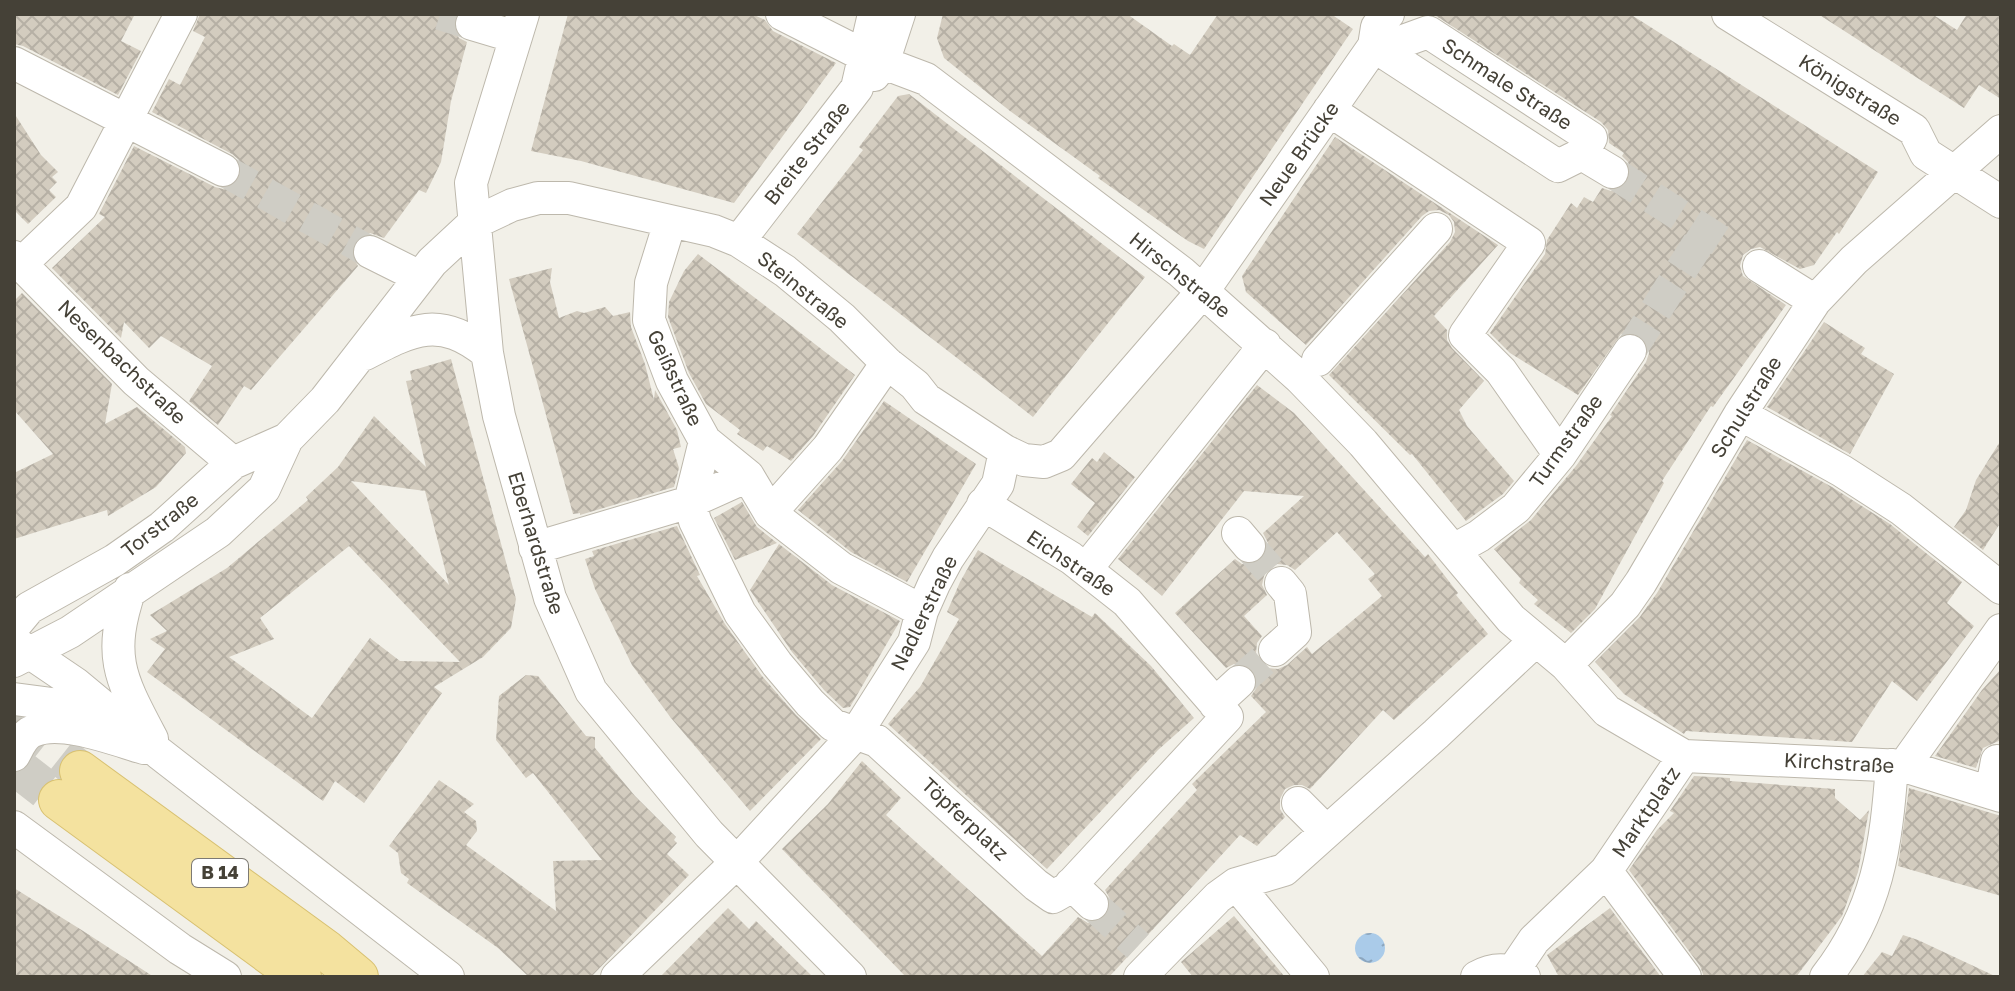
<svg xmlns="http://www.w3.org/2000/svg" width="2015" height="991" viewBox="0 0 2015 991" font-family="'Golos Text',sans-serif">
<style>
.water{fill:url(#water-ripples)}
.building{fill:url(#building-cross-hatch);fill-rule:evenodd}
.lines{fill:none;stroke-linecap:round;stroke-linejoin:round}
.minor-tunnel{stroke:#cfcdc5;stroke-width:32;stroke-dasharray:32 16;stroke-linecap:butt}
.major-tunnel{stroke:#cfcdc5;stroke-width:40;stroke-dasharray:40 20;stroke-linecap:butt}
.minor-casing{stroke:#bdb8ac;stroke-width:34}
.major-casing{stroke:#d8c171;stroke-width:42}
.minor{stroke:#fff;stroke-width:32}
.major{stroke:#f4e29f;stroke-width:40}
.labels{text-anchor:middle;stroke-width:6;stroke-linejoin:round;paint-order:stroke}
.shield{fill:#fff;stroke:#7d7a73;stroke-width:2}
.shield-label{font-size:18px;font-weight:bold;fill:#454137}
.street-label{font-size:20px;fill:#454137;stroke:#fff}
</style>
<defs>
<pattern id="water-ripples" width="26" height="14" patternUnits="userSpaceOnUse" patternTransform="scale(2)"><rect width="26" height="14" fill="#aacbe9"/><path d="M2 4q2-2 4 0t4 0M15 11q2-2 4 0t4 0" fill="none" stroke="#8ca6be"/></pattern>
<pattern id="building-cross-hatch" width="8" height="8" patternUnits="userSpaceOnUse" patternTransform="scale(2)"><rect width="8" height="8" fill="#d3ccbf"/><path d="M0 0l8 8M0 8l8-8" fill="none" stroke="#b6b0a5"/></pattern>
</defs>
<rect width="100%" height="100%" fill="#f2f0e8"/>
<path class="water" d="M1355 948a15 15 0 1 1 30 0a15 15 0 1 1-30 0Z"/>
<path class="building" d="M14,14H135L121,41L141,51L118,95L23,46L14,44Z
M200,14H456L454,29L459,38L467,42L451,101L441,162L426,193L419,190L384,238L370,233L359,237L353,243L351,252L358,266L251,390L244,386L218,425L189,401L212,366L161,336L149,348L124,322L121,338L52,268L105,217L99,214L134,146L215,187L223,189L233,186L239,179L242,168L239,160L232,154L152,112L169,79L180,85L205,37L193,31Z
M568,14H752L765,20L773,31L836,63L734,203L581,161L531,151Z
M943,14H1127L1172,46L1174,44L1190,55L1218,14H1331L1353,29L1204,249L1188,241L1098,178L1100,176L1010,111L944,58L937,38Z
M1433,14H1630L1878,172L1839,234L1837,232L1814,265L1800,269L1760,247L1751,249L1743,255L1740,266L1743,276L1786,305L1713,407L1711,406L1662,481L1664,483L1595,609L1571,633L1534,604L1538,600L1519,583L1521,579L1494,549L1531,520L1576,466L1612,416L1610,415L1646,362L1649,353L1647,343L1640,335L1631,332L1621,334L1578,395L1510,353L1490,333L1545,254L1547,240L1571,203L1577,208L1584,197L1593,202L1602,188L1611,191L1620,189L1629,181L1631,172L1628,162L1622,156L1624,153L1609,143L1608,130L1601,122Z
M1818,14H1932L1957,30L1967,14H2001V99L1979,85L1964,108Z
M909,94L1145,277L1033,417L797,234L863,150L859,147L898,96Z
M14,113L41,155L58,172L52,177L57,182L49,190L56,197L28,224L14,210Z
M1335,137L1498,245L1434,316L1447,330V340L1452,348L1484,381L1459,410L1467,426L1514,481L1503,494L1466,521L1412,454L1410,455L1329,375L1450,242L1455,232L1454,222L1449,215L1439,210L1429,211L1422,216L1306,345L1246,292L1242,276Z
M698,254L855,375L813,436L791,461L767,446L763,451L737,434L740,430L706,404L689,373L668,317L669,302L684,271Z
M552,268L550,282L559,318L577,311L584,313L605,307L613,316L630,312L631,327L645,364L654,400L655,390L677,430L681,447L673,449L679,468L674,487L580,515V513L573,514L509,279Z
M22,293L112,384L105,424L137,407L185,447L186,453L156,487L108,516L107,510L14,539V473L53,454L14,410V301Z
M1824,322L1865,348L1861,354L1894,374L1850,454L1767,407Z
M451,359L516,599L511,628L483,657L434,687L442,693L364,803L335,781L323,801L147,672L165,649L150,639L167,631L150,615L227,568L308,500L306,497L338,467L374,416L426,467L406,381L412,380L410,371ZM351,481L425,491L449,585ZM349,546L460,662L400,661L370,638L312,718L229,657L274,639L260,618Z
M1257,385L1294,413L1425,557L1428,554L1458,593L1456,595L1488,634L1394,720L1383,710L1310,789L1302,785H1294L1285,789L1280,799V809L1285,817L1257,846L1240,835L1109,977H906L782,849L828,804L862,761L901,798L886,815L1042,956L1078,917L1088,923L1098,922L1106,916L1111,908L1110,899L1105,890L1197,790L1192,784L1266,712L1251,696L1257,687L1258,679L1253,670L1244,664H1234L1226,668L1175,613L1235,559L1242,564L1252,565L1262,560L1267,553L1268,543L1263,533L1304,496L1244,491L1162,596L1118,559ZM1337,532L1375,574L1368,579L1382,596L1312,654L1307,647L1287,665L1278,669L1268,668L1260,662L1256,653L1257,643L1262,636L1244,616L1267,595L1262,585L1264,576L1268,569L1277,564L1287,565L1295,570Z
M884,401L976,464L907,582L851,552L798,510L842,461Z
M1747,440L1832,487L1890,524L1962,582L1947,603L1974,626L1917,701L1892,681L1852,742L1686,731L1684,734L1624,694L1595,662L1639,618L1657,593Z
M2001,440V522L1983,550L1954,527L1966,510L1976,480Z
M1104,452L1135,477L1088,536L1077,527L1095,503L1071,484L1092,458L1097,462Z
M742,502L757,527L777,543L735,560L714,518Z
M677,526L700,575L697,576L725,624L762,676L796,715L821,739L750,811L671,718L632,665L595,589L585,559L594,556L592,551Z
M779,544L832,585L900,621L850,707L843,708L824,690L792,652L750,590Z
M978,550L1092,617L1095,613L1151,666L1194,718L1158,750L1047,869L888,724L920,687L959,619L947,612L960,582Z
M2001,669V740L1983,748L1976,768L1935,756L1982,690Z
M526,675L538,676L586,736L595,737V748L635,796L676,837L674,840L677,843L667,854L689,875L591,977H529L498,948L407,883L409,879L401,873L398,853L389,846L439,780L474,804L464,812L476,821L477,831L466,845L556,911L553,861L602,860L533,773L526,778L496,740L499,696Z
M1694,776L1730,778V781L1835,789V798L1860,820L1869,810L1858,872L1842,916L1796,977H1704L1700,966L1629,870L1657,830L1674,813L1670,811Z
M1909,788L2001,816V896L1898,866Z
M14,888L80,929L154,977H14Z
M728,908L749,929L756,921L813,977H660Z
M1610,908L1661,977H1559L1547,955Z
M1234,916L1285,977H1193L1181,962Z
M1903,935L1918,940L1997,977H1862L1882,952L1892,956Z"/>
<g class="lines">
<path class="minor-tunnel" d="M440,14L472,24
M223,170L370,252
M1612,172L1722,242
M1630,351L1706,231
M1249,546L1281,583
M1239,682L1275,650
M1092,904L1138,946"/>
<path class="major-tunnel" d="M14,719L80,771
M14,765L59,800"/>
<g class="minor-casing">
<path id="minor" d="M523,14L471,183L487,353L499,416L550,598L591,691L709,834L850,977
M782,14L865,56L926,79L1181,272L1300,378L1363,443L1511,619L1566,665L1607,711L1684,756L1904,766L2001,796
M1728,14L1914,130L1926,154L2001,202
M472,24L516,37
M1406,40L1428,32L1591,138L1582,154
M1374,46L1558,166L1582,154
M14,63L223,170
M874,75L883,63L899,14
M1329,110L1529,243L1465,335L1501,371L1560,455
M1582,154L1612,172
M670,222L651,283L649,320L672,381L705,441L748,476L770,513L841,568L922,611
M739,241L857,88L874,14
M370,252L420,277
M14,257L136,381L233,463
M21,264L81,207L181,14
M1759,266L1815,301
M365,354C413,329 440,315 487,353
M1318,360L1436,229
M1740,414L1842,471L1901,509L2001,588
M705,441L690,502L748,476
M770,513L828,448L887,363
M1238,533L1249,546
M535,548L690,502L695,521L740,613L777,664L810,703L833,725L877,741L1036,885L1053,897L1067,889L1227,717L1127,602L1071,558L983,504
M1454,550L1479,536L1516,508L1560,455L1630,351
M1086,569L1265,345
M130,589C107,657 120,678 152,739
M14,626L29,608L115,560L162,527L233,463L287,439
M17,644L76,684L159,753L448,977
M1275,650L1295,632L1290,594L1281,583
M14,661L70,632L218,532L264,489L287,439L325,400L432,262L474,223L512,205L538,198H569L714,231L739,241L785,271L842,318L887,363L915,385L926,399L1005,451L1024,460L1044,462L1061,455L1203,291L1374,46L1377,27L1388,14
M1566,665L1625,605L1641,582L1740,414L1815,301L1854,260L2001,131
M14,699L52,704L96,720
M1215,704L1239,682
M14,755C19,746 23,735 33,731C61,718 116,740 144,748
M1904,766L2001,630
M1991,793L1997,761
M1298,803L1326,831
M14,827L180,949L225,977
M1606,871L1685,977
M1071,884L1092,904
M1236,884L1313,977
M1513,971L1534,940L1606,871L1684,756
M617,977L737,862L857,732L914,642L922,611L934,584L948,558L998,484L1005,451
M1140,977L1218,897L1236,884L1284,870L1436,734L1536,640
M1477,977C1493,968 1508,968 1524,977
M1826,977C1878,910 1886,847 1892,765"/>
</g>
<g class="major-casing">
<path id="major" d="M80,771L327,951L358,977
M59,800L301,977"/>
</g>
<use href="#minor" class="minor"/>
<use href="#major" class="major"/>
</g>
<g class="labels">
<rect class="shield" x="192" y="859" width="56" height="28" rx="6"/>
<g class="shield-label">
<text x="220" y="879">B 14</text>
</g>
<g class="street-label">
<text transform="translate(1507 84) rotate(33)" y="7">Schmale Straße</text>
<text transform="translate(1850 90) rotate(32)" y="7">Königstraße</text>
<text transform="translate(807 153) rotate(-52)" y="7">Breite Straße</text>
<text transform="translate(1299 154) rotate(-55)" y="7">Neue Brücke</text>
<text transform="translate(1180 275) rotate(39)" y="7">Hirschstraße</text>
<text transform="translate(803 290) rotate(39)" y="7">Steinstraße</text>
<text transform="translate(122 362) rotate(44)" y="7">Nesenbachstraße</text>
<text transform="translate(675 378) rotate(65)" y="7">Geißstraße</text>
<text transform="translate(1746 407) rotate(-58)" y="7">Schulstraße</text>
<text transform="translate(1566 441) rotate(-54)" y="7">Turmstraße</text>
<text transform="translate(160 525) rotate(-38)" y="7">Torstraße</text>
<text transform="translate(536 543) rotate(73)" y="7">Eberhardstraße</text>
<text transform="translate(1071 563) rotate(34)" y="7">Eichstraße</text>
<text transform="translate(924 613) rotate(-64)" y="7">Nadlerstraße</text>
<text transform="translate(1839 763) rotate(3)" y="7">Kirchstraße</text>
<text transform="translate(1646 812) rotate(-56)" y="7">Marktplatz</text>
<text transform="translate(965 819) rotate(43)" y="7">Töpferplatz</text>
</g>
</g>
<rect width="2015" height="991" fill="none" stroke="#454137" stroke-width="32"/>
</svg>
